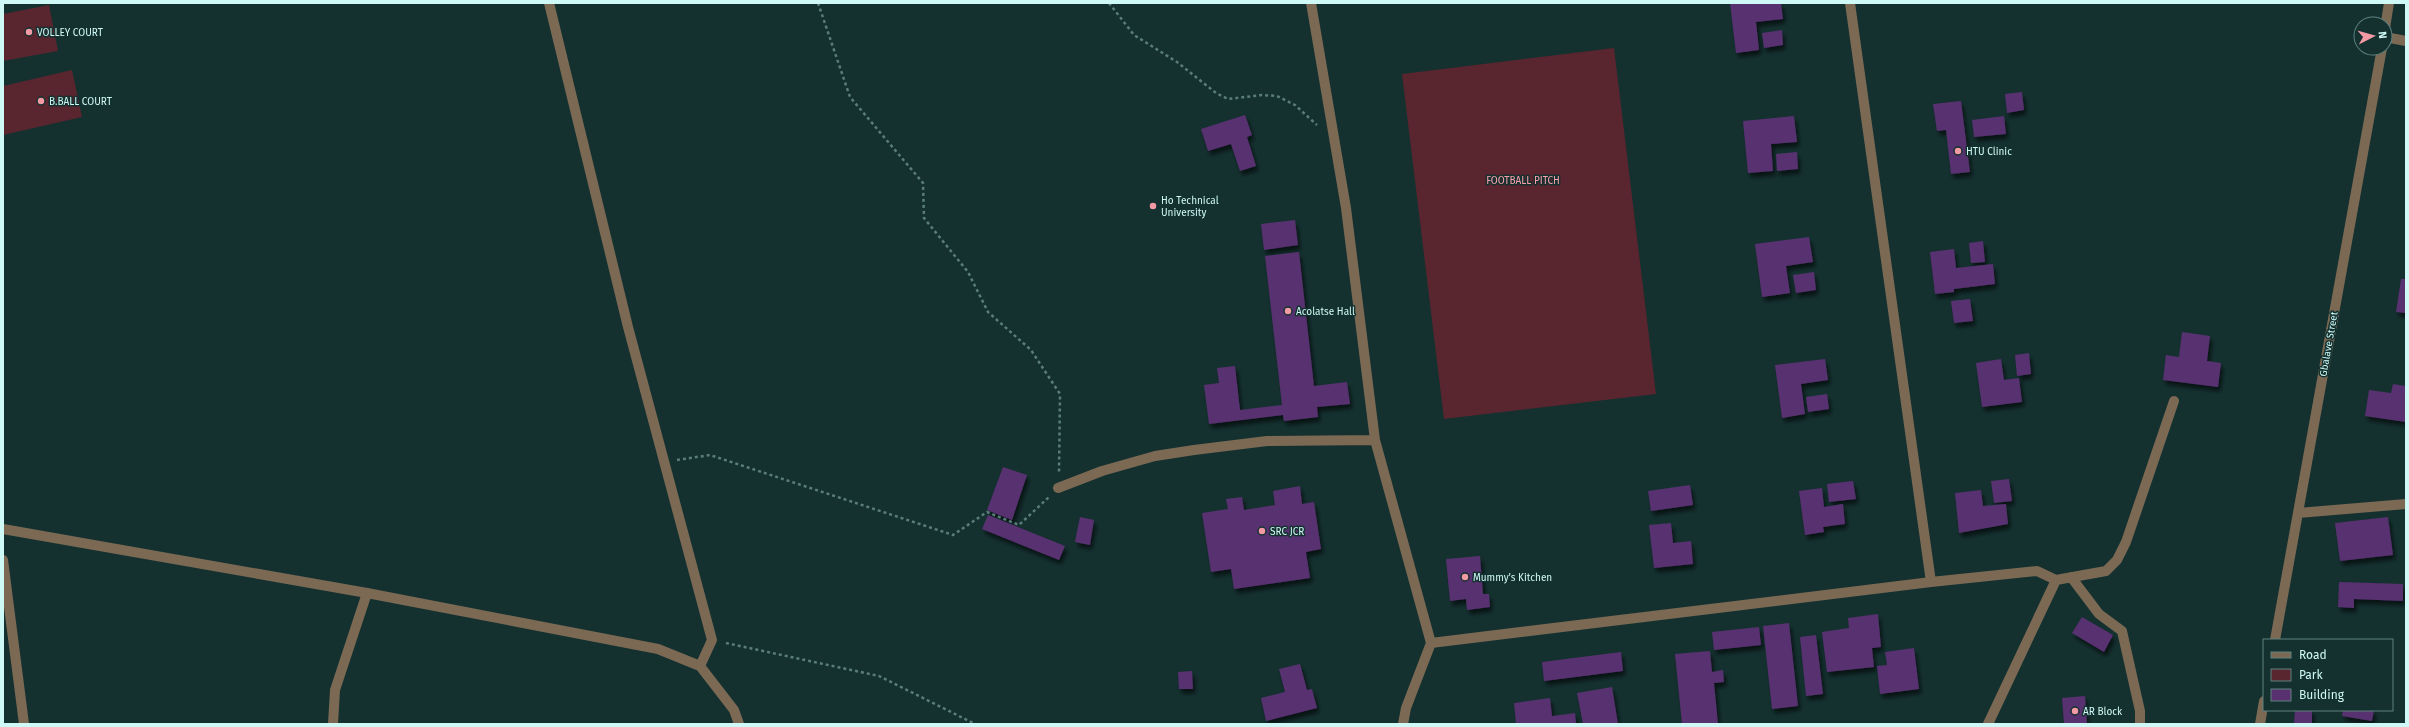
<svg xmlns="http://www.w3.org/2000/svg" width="2409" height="727" viewBox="0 0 2409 727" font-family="'Fira Sans',sans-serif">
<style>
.green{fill:#59252e}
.building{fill:#593070;filter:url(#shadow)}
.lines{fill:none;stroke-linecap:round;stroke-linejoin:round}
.path{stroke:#5a7d7b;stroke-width:2.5;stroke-dasharray:3 3;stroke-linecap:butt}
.lane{stroke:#7b6954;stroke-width:10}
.street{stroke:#7b6954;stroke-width:10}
.poi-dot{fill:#f49aa5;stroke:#143130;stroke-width:1.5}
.labels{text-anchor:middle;stroke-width:3;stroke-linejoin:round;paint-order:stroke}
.poi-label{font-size:10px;fill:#cef9f6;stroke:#143130;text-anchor:start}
.park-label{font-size:10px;fill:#fea0ac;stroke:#143130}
.street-label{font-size:10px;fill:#cef9f6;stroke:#143130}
</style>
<defs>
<filter id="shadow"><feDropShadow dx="2.5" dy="4.5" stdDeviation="2" flood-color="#0009"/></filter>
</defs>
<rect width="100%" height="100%" fill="#143130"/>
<path class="green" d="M49,5L58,51L3,61V14Z
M1614,48L1656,394L1444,419L1402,74Z
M72,70L82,117L3,135V86Z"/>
<path class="building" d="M1730,3H1781L1783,19L1756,22L1759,50L1736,53Z
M1782,30L1783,45L1764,48L1762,33Z
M2022,92L2024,110L2007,113L2005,94Z
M1961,101L1970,172L1951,174L1946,130L1937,131L1933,104Z
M1245,115L1252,135L1247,137L1256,166L1240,171L1231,144L1208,151L1201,129Z
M1794,116L1797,142L1771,144L1773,171L1748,173L1743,121Z
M2004,116L2006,134L1974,137L1972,120Z
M1797,152L1798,169L1777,171L1776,154Z
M1295,220L1298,245L1264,250L1261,224Z
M1809,237L1813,262L1786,266L1790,293L1762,297L1755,244Z
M1983,241L1985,262L1971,263L1969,243Z
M1954,249L1956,268L1993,264L1995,284L1954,289V292L1935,294L1930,252Z
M1299,252L1314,386L1347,382L1350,404L1317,407L1318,417L1284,421L1283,415L1209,424L1204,385L1219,383L1217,368L1235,366L1240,410L1282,405L1265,256Z
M1814,272L1816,290L1796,293L1793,275Z
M2401,279H2406V313L2396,312Z
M1970,299L1973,321L1954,323L1951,301Z
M2182,332L2210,336L2207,361L2221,363L2218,387L2163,380L2166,355L2179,357Z
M2029,353L2031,374L2017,376L2015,355Z
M1825,359L1828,380L1801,384L1805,414L1782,418L1775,365Z
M2001,359L2004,380L2019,378L2022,402L1982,407L1976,363Z
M2393,384L2406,386V422L2365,416L2369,390L2391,393Z
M1827,394L1829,409L1808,412L1806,397Z
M1003,467L1027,475L1012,520L987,510Z
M2009,479L2012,501L1994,503L1991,481Z
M1853,481L1856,499L1829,502L1827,484Z
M1690,485L1693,505L1651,511L1648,491Z
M1300,486L1302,504L1314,502L1321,549L1306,552L1310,578L1234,589L1231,569L1211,572L1202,513L1228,509L1226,499L1242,497L1244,510L1275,505L1273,491Z
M1822,488L1824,507L1843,504L1845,524L1823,527L1824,532L1805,535L1799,491Z
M1981,490L1983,506L2006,504L2008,524L1959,533L1955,493Z
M988,515L1065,546L1059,560L982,529Z
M1080,517L1094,520L1090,545L1075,542Z
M2388,517L2393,555L2340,561L2335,523Z
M1671,523L1673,543L1691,541L1693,564L1654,568L1649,525Z
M1480,556L1483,594H1489L1490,607L1467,610L1466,599L1450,601L1446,559Z
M2339,582L2403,584V601L2354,599V608L2338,607Z
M1878,614L1881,647L1872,648L1874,667L1827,672L1822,632L1849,628L1848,618Z
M2082,617L2113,635L2104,652L2072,633Z
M1789,623L1798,706L1772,709L1763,626Z
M1759,627L1761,645L1714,650L1712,632Z
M1816,635L1823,694L1806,696L1800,637Z
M1914,648L1919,689L1880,694L1877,666L1887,665L1885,652Z
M1710,651L1712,672L1723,670L1724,682L1714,683L1718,724H1682L1675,654Z
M1621,652L1623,671L1544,681L1542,662Z
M1300,664L1307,690L1312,689L1317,708L1266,721L1261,698L1285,692L1279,669Z
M1192,671L1193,689H1179L1178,672Z
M1612,687L1618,724H1583L1577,693Z
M2085,696L2087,724H2064L2062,698Z
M1550,698L1552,716L1575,713L1576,723L1516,724L1514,703Z
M2295,710H2312V724H2294Z
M2343,710H2374L2372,721L2342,716Z"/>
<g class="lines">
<path class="path" d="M818,3L850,97L923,183L924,218L968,272L988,312L1031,350L1060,394L1059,472
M1109,3L1134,35L1177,62L1216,93L1228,99L1262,95L1277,96L1295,105L1317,125
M677,460L710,455L953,535L987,512L1019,525L1049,497
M726,643L879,676L975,724"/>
<path class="lane" d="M549,3L628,327L712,640L700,666
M1311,3L1346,208L1375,440L1431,643L1406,708L1403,724
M1850,3L1931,582
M1058,488L1102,471L1155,456L1194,450L1267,441L1375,440
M2071,577L2099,614L2122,631L2140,711V724
M367,593L658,649L700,666L734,710L739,724
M1431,643L1931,582L2037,571L2056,580L2106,571L2117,560L2126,542L2174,401
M1988,724L2056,580"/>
<path class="street" d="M2385,28L2389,3
M2385,37L2406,41
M2298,513L2406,504
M3,529L367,593L335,690L333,724
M3,560L24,724
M2275,640L2382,48
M2260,724L2264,701"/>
</g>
<g class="poi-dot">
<circle cx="29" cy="32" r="4"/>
<circle cx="41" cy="101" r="4"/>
<circle cx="1958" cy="151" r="4"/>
<circle cx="1153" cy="206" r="4"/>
<circle cx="1288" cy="311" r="4"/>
<circle cx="1262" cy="531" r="4"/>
<circle cx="1465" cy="577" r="4"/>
<circle cx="2075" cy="711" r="4"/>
</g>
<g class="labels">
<g class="poi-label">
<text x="37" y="36">VOLLEY COURT</text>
<text x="49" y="105">B.BALL COURT</text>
<text x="1966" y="155">HTU Clinic</text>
<text x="1161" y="204">Ho Technical<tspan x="1161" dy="12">University</tspan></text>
<text x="1296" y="315">Acolatse Hall</text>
<text x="1270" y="535">SRC JCR</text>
<text x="1473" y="581">Mummy’s Kitchen</text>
<text x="2083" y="715">AR Block</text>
</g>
<g class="park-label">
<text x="1523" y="184">FOOTBALL PITCH</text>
</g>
<g class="street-label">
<text transform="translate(2328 344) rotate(-80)" y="4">Gbalave Street</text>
</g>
</g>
<rect width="2409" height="727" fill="none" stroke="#cef9f6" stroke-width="8"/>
<rect x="2263" y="639" width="130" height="72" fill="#143130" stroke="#5e817f"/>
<rect x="2271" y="652" width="20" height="6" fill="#7b6954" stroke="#5e817f"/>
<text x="2299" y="659" font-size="12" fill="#cef9f6">Road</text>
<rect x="2271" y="669" width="20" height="12" fill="#59252e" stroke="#5e817f"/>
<text x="2299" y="679" font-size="12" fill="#cef9f6">Park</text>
<rect x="2271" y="689" width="20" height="12" fill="#593070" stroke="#5e817f"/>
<text x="2299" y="699" font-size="12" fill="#cef9f6">Building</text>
<g transform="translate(2373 36) rotate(84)"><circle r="19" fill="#143130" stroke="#5e817f"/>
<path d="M0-3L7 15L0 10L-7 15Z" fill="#f49aa5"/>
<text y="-6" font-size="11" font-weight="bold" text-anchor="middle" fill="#cef9f6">N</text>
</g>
</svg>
